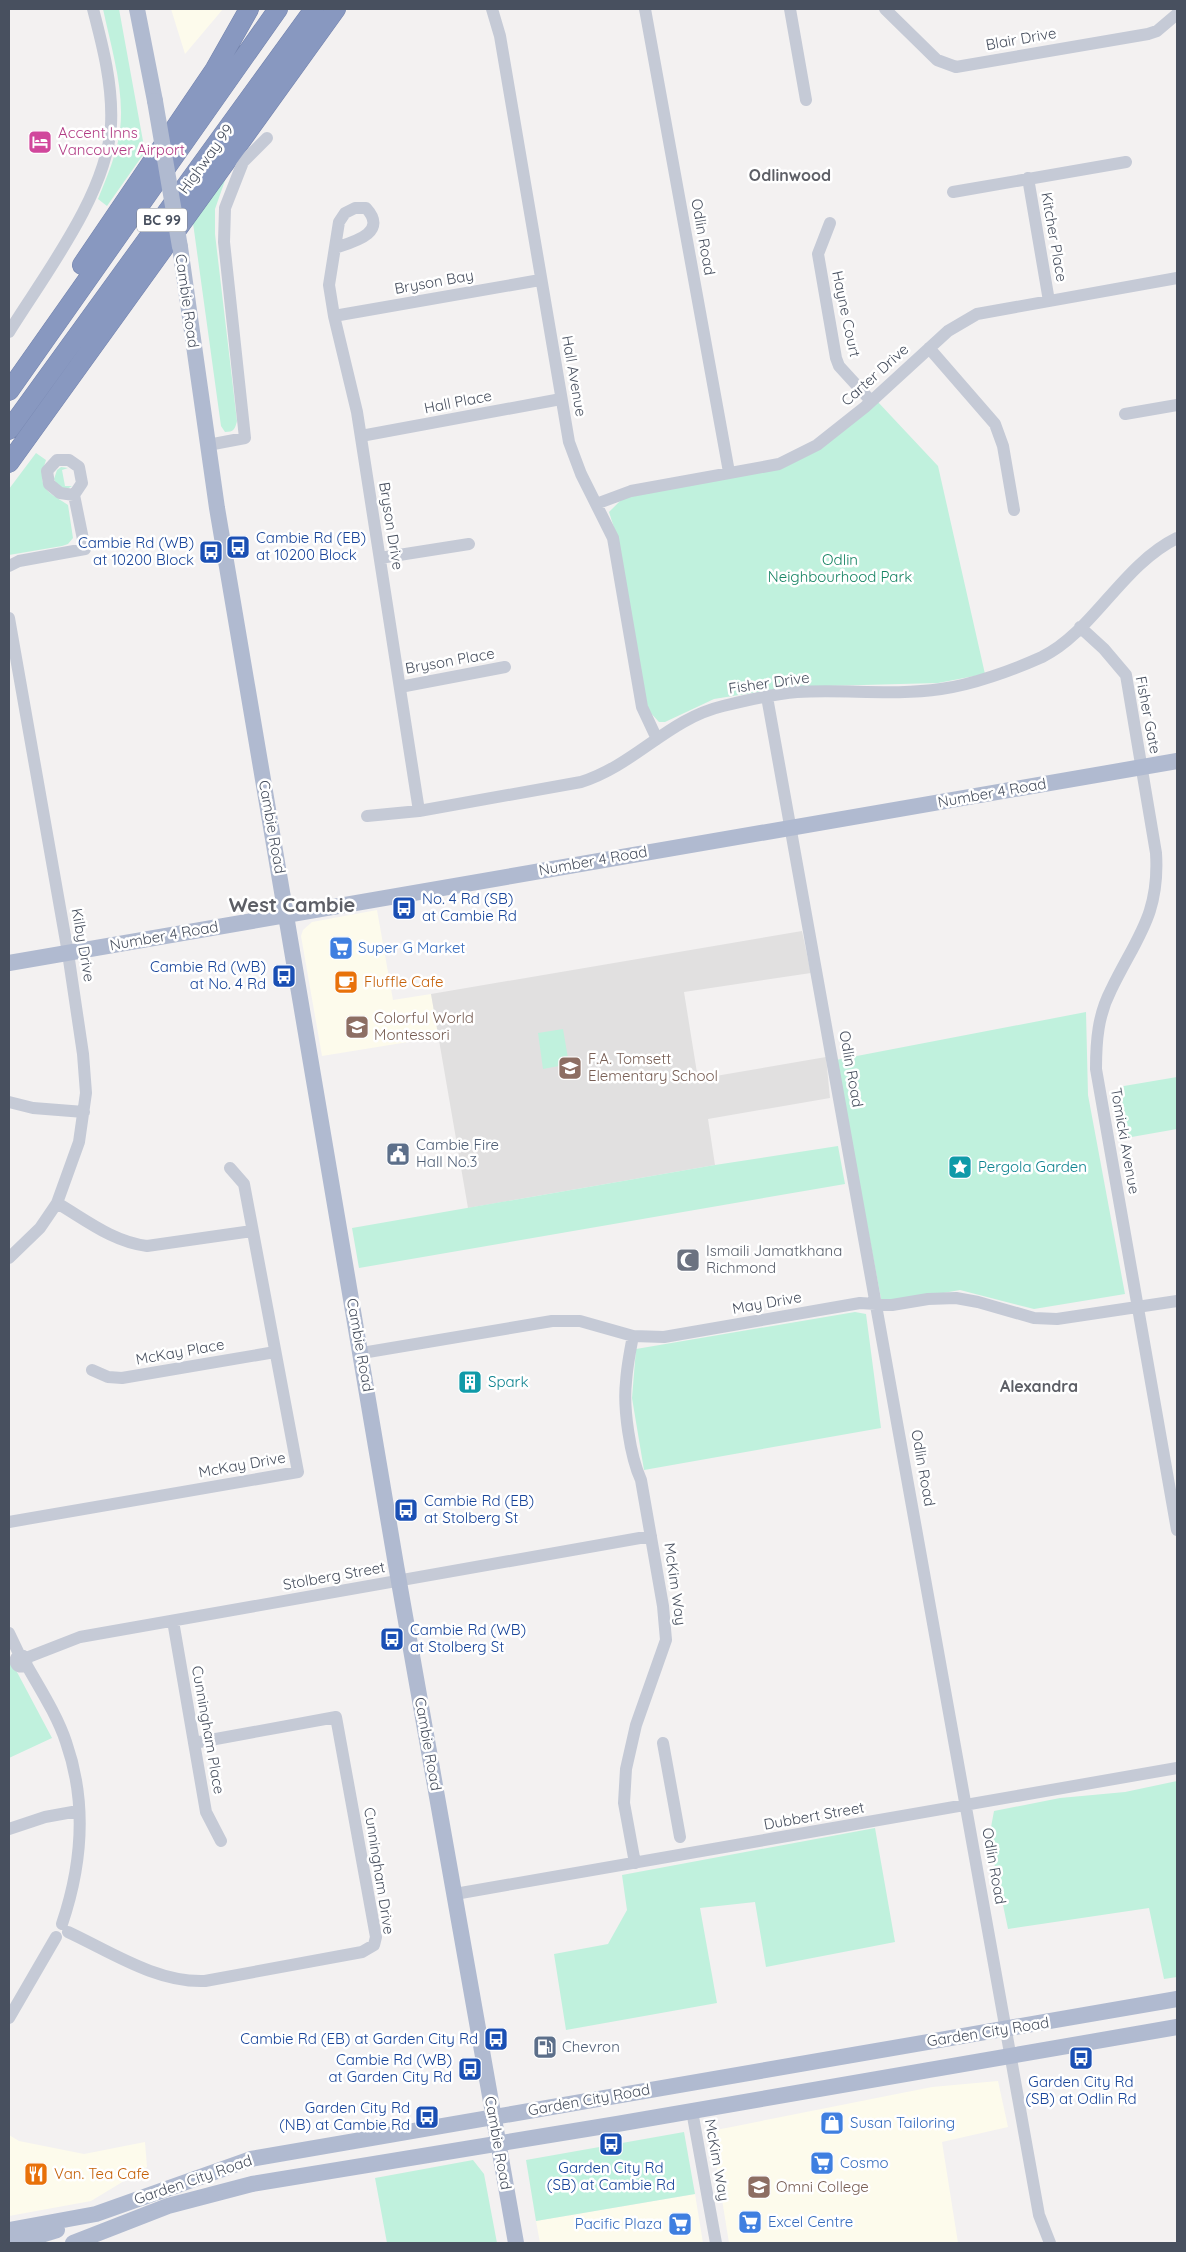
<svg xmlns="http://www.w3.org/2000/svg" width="1186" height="2252" viewBox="0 0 1186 2252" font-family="Quicksand,sans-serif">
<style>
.commercial{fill:#fdfbec}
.education{fill:#e1e0e0}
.green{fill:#c0f1dd}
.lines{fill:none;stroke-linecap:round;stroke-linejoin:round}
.highway-casing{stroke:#7383ac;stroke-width:20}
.minor{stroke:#c5cad6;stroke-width:12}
.major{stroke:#b0bad0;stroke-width:16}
.highway{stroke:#8898c0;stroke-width:19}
.major-bridge{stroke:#b0bad0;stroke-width:16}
.labels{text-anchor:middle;stroke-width:5;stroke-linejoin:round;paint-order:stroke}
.shield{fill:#fff;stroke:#7f848f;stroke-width:1}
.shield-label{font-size:14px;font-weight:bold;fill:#48505f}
.street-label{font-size:15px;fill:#48505f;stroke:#fff}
.hotel-label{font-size:15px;fill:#b23c85;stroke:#fff;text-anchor:start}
.transit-label{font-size:15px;fill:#164399;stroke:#fff;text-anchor:end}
.park-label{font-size:15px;fill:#168463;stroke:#fff}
.shop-label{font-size:15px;fill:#366cbe;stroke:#fff;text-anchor:start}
.food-label{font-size:15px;fill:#c56008;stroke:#fff;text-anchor:start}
.education-label{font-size:15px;fill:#785e54;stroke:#fff;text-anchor:start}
.service-label{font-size:15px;fill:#4e5e75;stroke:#fff;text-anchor:start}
.culture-label{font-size:15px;fill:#0d838f;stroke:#fff;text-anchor:start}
.worship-label{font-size:15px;fill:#5b616d;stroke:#fff;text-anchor:start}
.neighbourhood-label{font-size:16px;font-weight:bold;fill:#5d5f66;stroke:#fff}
.district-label{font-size:20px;font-weight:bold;fill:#5d5f66;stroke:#fff}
</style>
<rect width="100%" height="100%" fill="#f3f1f1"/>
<path class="commercial" d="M171,9H223L185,54Z
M377,910L393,1000L431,994L439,1037L322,1056L301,936L303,930L312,922Z
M998,2081L1008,2127L942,2142L958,2243H729L711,2131L932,2087Z
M9,2135L19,2141L84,2154L145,2142L147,2167L91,2201L9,2216Z
M695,2194L703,2243H540L536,2221Z"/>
<path class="education" d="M802,931L811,973L684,992L698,1079L826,1057L830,1098L708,1119L715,1165L468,1208L431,994Z"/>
<path class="green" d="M103,9H119L145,152L107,206L98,199C107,176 117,154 120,130C125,91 111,47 103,9Z
M228,172L215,209V234L237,421C235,429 234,432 225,432L221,426L193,223Z
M877,401L938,466L985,674L938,683L789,687L714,699L665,722H659L647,709L617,537L609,512L623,498L779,468Z
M36,453L46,460C36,489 47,491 68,505L73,538L68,544L62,546L9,555V489Z
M61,467L68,468L62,470L65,486H72L67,489L58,487L54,479L57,470Z
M1086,1012L1088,1095L1125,1294L1034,1309L960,1290L882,1304L836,1060Z
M563,1029L569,1064L543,1069L538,1033Z
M1177,1077V1129L1126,1138L1118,1087Z
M838,1146L845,1184L359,1268L352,1228L715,1165Z
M855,1312L866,1314L881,1428L644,1470L632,1398L636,1349Z
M9,1657L52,1738L9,1758Z
M1177,1781V1977L1164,1979L1149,1908L1008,1929L989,1838L994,1811L1060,1798L1125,1792Z
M875,1828L895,1942L766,1967L755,1902L700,1908L717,2003L566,2030L554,1954L608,1944L627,1910L622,1875Z
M684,2132L695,2194L536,2221L526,2160Z
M473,2160L484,2174L497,2243H387L375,2178Z"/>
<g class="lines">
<g class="highway-casing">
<path id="highway" d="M82,265L215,69L249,9
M9,391L278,9
M9,430L314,9
M9,463L336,9"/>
</g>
<path class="minor" d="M492,9L500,36L569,442L581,474L613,538L642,707L657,739
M645,9L729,472
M790,9L806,100
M885,9L937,60L956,67L1148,34L1157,31L1177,14
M1028,178L1049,301
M953,192L1126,162
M830,223L818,254L836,358L839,366L871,401
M335,248C353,242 389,233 366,208H355L345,213L339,222L329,285L334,316L357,412L419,811
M334,316L540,280
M9,332C45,274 107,194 111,125C113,86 103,47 93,9
M929,348L995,424L1003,446L1014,510
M1125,414L1177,405
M361,436L561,399
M208,445L245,438L224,242L225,208L243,162L267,138
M57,460H69L79,467L82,483L74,495L60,493L49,484L47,471Z
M596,504L631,491L779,464L817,445L865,407L948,331L977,314L1177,278
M380,558L469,544
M9,566L19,561L85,549L74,495
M9,618L68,953L83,1054L86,1093L79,1142L57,1203L40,1228L9,1258
M1080,627L1104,649L1126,675L1156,853C1160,915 1136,938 1111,990C1098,1015 1096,1041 1096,1069L1177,1530
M400,687L505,667
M767,697L1039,2215L1050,2243
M367,816L419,811L581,782C635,765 668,719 723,706C747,700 772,694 797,692C845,689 893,696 941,689C972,685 1013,670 1042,657C1093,632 1122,565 1177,538
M9,1102L33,1108L84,1112
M57,1203C86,1220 113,1242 147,1246L252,1231
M633,1336C630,1351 627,1366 626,1382C623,1408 630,1456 641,1480L663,1606L666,1640L636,1725L626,1769L624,1803L635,1863
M362,1353L552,1321H580L633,1336L664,1337L860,1303L892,1305L928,1299L956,1298L978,1302L1034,1318L1057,1319L1177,1301
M92,1370L108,1377L122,1378L275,1352
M9,1522L298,1472L244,1184L230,1168
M173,1621L206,1812L221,1841
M9,1633L20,1656
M15.5 1661a5.5 5.5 0 1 1 11 0a5.5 5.5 0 1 1-11 0Z
M26,1658L80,1637L651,1536
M26,1664C40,1689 57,1715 66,1742C87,1802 82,1865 62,1924
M663,1743L680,1837
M9,1829L45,1817L78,1811
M455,1894L1177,1768
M68,1932C111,1952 157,1983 205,1981L362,1952L374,1945L376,1937L336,1717L194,1743
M9,2018L56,1937
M692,2111L716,2243"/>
<path class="major" d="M137,9L155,101
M180,247L217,508L396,1565L516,2243
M9,963L1177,761
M9,2230L96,2214L251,2159L1177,1999
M15,2243L57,2230
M73,2243L168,2206L252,2184L617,2124L1177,2027"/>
<use href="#highway" class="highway"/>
<path class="major-bridge" d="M155,101L180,247"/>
</g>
<defs>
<g id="hotel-square" transform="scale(1.25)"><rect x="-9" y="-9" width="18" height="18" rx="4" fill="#d1479c" stroke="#fff"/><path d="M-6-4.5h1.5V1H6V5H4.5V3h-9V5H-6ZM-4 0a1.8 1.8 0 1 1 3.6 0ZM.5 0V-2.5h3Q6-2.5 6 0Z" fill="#fff"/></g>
<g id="bus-square" transform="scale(1.25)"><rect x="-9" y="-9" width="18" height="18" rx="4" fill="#1a4fb4" stroke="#fff"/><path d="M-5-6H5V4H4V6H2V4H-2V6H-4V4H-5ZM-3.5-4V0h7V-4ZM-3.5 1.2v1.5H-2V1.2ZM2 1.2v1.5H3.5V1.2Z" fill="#fff"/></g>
<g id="supermarket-square" transform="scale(1.25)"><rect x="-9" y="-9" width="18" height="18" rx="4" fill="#3f7fe0" stroke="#fff"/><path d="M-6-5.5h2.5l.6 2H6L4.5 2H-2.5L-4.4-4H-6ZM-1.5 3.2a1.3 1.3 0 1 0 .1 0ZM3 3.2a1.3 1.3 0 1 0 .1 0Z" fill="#fff"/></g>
<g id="cafe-square" transform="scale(1.25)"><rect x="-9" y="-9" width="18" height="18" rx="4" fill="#e8710a" stroke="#fff"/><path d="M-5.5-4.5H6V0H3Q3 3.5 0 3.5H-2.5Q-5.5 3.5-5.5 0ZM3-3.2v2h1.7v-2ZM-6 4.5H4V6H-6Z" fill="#fff"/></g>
<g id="school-square" transform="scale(1.25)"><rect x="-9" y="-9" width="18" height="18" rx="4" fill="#8d6e63" stroke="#fff"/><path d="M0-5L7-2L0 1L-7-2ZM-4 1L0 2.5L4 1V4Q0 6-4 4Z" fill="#fff"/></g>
<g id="civic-square" transform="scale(1.25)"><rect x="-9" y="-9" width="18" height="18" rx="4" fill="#5c6f8a" stroke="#fff"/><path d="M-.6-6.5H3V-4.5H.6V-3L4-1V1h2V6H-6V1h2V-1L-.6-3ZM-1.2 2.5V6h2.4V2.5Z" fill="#fff"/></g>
<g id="sight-square" transform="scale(1.25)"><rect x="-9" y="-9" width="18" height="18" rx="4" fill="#0f9aa8" stroke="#fff"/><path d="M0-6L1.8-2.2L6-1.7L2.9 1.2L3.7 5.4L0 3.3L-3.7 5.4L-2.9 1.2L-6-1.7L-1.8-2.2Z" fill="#fff"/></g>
<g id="mosque-square" transform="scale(1.25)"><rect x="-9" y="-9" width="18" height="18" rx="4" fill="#6b7280" stroke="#fff"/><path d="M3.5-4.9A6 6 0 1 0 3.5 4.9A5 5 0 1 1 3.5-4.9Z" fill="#fff"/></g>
<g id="building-square" transform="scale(1.25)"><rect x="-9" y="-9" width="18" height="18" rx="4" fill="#0f9aa8" stroke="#fff"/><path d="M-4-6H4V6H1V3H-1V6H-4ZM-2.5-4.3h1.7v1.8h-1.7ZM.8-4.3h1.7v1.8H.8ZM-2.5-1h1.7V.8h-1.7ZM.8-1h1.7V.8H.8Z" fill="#fff"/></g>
<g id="fuel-square" transform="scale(1.25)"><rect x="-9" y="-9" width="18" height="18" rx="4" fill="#5c6f8a" stroke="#fff"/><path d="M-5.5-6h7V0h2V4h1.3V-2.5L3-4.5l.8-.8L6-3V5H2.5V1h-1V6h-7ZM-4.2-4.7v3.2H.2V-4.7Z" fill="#fff"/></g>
<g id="shop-square" transform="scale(1.25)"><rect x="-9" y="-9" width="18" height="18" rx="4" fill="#3f7fe0" stroke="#fff"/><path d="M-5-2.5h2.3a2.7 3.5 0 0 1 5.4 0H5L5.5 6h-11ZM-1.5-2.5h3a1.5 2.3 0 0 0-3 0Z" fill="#fff"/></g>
<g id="restaurant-square" transform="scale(1.25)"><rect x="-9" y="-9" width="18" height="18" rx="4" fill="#e8710a" stroke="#fff"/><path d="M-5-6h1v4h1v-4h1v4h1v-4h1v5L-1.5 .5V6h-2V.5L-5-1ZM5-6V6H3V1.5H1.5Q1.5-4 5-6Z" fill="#fff"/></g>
<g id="university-square" transform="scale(1.25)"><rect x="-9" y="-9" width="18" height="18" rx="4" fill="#8d6e63" stroke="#fff"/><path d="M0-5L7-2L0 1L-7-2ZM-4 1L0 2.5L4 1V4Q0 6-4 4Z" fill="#fff"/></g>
</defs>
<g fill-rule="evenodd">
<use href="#hotel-square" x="40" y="142"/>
<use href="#bus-square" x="238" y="547"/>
<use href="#bus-square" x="211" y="552"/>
<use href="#bus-square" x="404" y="908"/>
<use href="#supermarket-square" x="341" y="948"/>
<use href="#bus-square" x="284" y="976"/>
<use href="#cafe-square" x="346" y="982"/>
<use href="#school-square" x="357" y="1027"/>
<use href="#school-square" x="570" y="1068"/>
<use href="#civic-square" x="398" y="1154"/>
<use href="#sight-square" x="960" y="1167"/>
<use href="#mosque-square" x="688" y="1260"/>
<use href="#building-square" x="470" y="1382"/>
<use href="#bus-square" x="406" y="1510"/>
<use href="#bus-square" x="392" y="1639"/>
<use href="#bus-square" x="496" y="2039"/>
<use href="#fuel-square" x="545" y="2047"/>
<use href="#bus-square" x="1081" y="2058"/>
<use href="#bus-square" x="470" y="2069"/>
<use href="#bus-square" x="427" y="2117"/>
<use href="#shop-square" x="832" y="2123"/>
<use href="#bus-square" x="611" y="2144"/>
<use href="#supermarket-square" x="822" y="2163"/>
<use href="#restaurant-square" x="36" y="2174"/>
<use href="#university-square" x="759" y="2187"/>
<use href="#supermarket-square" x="750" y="2222"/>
<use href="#supermarket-square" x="680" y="2224"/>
</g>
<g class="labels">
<rect class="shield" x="137" y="208.5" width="50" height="23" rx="4"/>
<g class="shield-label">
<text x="162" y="225">BC 99</text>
</g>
<g class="street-label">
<text transform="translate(1021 39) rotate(-10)" y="5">Blair Drive</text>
<text transform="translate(206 159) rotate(-54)" y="5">Highway 99</text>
<text transform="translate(703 237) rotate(80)" y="5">Odlin Road</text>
<text transform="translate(1054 237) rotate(80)" y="5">Kitcher Place</text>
<text transform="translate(434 282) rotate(-10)" y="5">Bryson Bay</text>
<text transform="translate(187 301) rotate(82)" y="5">Cambie Road</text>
<text transform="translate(846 314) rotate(78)" y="5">Hayne Court</text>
<text transform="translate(875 375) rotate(-42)" y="5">Carter Drive</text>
<text transform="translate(574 376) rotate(80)" y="5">Hall Avenue</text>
<text transform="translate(458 402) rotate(-11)" y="5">Hall Place</text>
<text transform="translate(391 526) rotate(81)" y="5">Bryson Drive</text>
<text transform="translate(450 661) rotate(-10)" y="5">Bryson Place</text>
<text transform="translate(769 683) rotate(-8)" y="5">Fisher Drive</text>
<text transform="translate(1148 715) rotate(79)" y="5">Fisher Gate</text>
<text transform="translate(992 793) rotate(-10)" y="5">Number 4 Road</text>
<text transform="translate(272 827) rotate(80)" y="5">Cambie Road</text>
<text transform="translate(593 861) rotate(-10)" y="5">Number 4 Road</text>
<text transform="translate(164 936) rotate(-10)" y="5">Number 4 Road</text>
<text transform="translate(83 945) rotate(80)" y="5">Kilby Drive</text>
<text transform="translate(851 1069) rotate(80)" y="5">Odlin Road</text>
<text transform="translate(1125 1141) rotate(80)" y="5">Tomicki Avenue</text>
<text transform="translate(767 1303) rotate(-10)" y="5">May Drive</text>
<text transform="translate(360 1345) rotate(80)" y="5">Cambie Road</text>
<text transform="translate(180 1352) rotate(-10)" y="5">McKay Place</text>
<text transform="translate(242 1465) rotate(-10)" y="5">McKay Drive</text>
<text transform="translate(923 1468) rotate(80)" y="5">Odlin Road</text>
<text transform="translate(334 1576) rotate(-10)" y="5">Stolberg Street</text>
<text transform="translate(675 1584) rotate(82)" y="5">McKim Way</text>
<text transform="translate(208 1730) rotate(80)" y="5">Cunningham Place</text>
<text transform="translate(428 1744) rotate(80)" y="5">Cambie Road</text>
<text transform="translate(814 1816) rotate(-10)" y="5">Dubbert Street</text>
<text transform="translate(994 1866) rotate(80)" y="5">Odlin Road</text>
<text transform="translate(379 1871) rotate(81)" y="5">Cunningham Drive</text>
<text transform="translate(988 2032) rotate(-9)" y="5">Garden City Road</text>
<text transform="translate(589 2100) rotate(-10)" y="5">Garden City Road</text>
<text transform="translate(498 2143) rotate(80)" y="5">Cambie Road</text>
<text transform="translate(717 2160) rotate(80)" y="5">McKim Way</text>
<text transform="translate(193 2180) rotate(-19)" y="5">Garden City Road</text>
</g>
<g class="hotel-label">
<text x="58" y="138">Accent Inns<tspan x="58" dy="17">Vancouver Airport</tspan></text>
</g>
<g class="transit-label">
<text x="256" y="543" text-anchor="start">Cambie Rd (EB)<tspan x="256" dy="17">at 10200 Block</tspan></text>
<text x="194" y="548">Cambie Rd (WB)<tspan x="194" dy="17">at 10200 Block</tspan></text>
<text x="422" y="904" text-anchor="start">No. 4 Rd (SB)<tspan x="422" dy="17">at Cambie Rd</tspan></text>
<text x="266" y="972">Cambie Rd (WB)<tspan x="266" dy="17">at No. 4 Rd</tspan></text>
<text x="424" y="1506" text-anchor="start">Cambie Rd (EB)<tspan x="424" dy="17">at Stolberg St</tspan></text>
<text x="410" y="1635" text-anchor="start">Cambie Rd (WB)<tspan x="410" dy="17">at Stolberg St</tspan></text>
<text x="478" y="2044">Cambie Rd (EB) at Garden City Rd</text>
<text x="452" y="2065">Cambie Rd (WB)<tspan x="452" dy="17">at Garden City Rd</tspan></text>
<text x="1081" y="2087" text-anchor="middle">Garden City Rd<tspan x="1081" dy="17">(SB) at Odlin Rd</tspan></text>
<text x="410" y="2113">Garden City Rd<tspan x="410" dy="17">(NB) at Cambie Rd</tspan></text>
<text x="611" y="2173" text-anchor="middle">Garden City Rd<tspan x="611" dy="17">(SB) at Cambie Rd</tspan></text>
</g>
<g class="park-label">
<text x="840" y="565">Odlin<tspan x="840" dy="17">Neighbourhood Park</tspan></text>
</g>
<g class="shop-label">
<text x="358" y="953">Super G Market</text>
<text x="850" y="2128">Susan Tailoring</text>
<text x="840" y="2168">Cosmo</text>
<text x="768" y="2227">Excel Centre</text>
<text x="662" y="2229" text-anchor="end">Pacific Plaza</text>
</g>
<g class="food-label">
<text x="364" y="987">Fluffle Cafe</text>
<text x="54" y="2179">Van. Tea Cafe</text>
</g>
<g class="education-label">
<text x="374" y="1023">Colorful World<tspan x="374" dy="17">Montessori</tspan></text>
<text x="588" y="1064">F.A. Tomsett<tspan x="588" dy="17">Elementary School</tspan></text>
<text x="776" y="2192">Omni College</text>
</g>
<g class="service-label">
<text x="416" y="1150">Cambie Fire<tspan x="416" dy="17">Hall No.3</tspan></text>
<text x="562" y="2052">Chevron</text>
</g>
<g class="culture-label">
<text x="978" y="1172">Pergola Garden</text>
<text x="488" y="1387">Spark</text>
</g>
<g class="worship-label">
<text x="706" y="1256">Ismaili Jamatkhana<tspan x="706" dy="17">Richmond</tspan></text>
</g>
<g class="neighbourhood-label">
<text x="790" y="181">Odlinwood</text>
<text x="1039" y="1392">Alexandra</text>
</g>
<g class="district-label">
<text x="292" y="912">West Cambie</text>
</g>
</g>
<rect width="1186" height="2252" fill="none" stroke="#48505f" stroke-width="20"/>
</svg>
